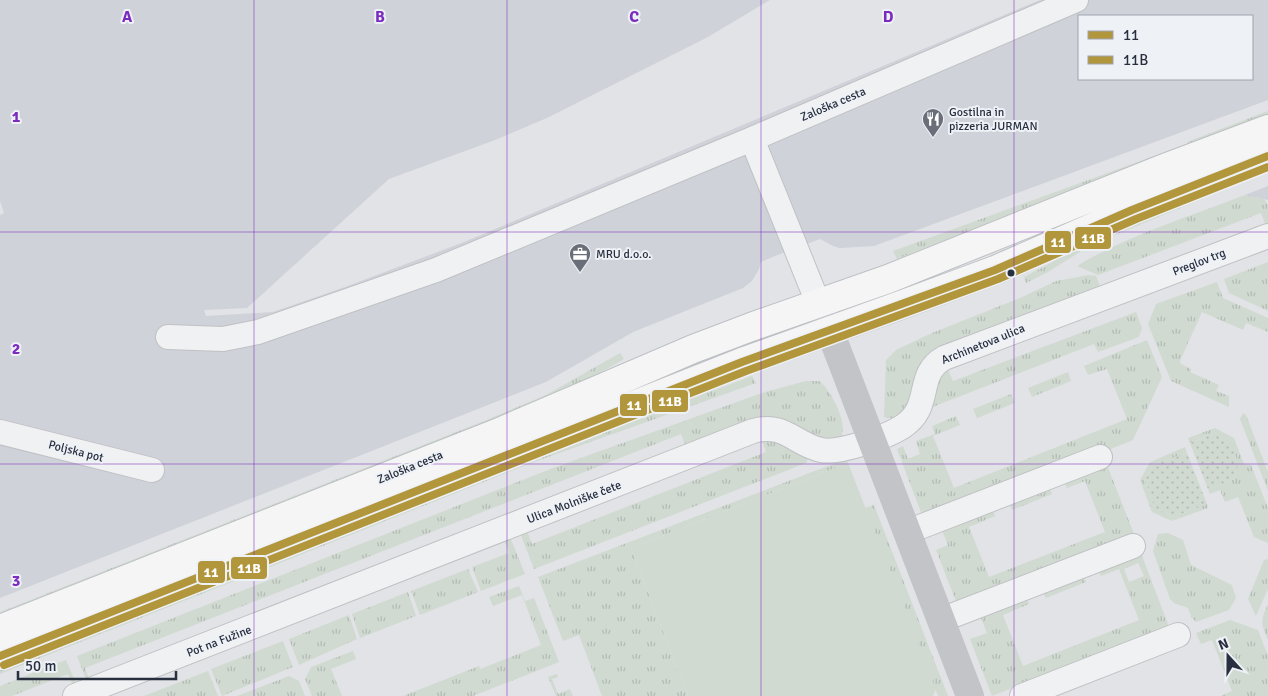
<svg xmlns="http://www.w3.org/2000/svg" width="1268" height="696" viewBox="0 0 1268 696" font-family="Signika,sans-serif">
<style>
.built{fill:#cfd2d9;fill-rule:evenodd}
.grass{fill:url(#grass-tufts);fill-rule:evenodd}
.park{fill:url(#park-dots)}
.pitch{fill:#d1dad1}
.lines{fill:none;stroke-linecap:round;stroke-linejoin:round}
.street-casing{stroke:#bfc1c4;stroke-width:26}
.primary-casing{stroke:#bdc0c4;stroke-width:30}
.street{stroke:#f0f1f2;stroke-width:24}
.secondary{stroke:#c2c4c8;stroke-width:28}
.primary{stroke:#f5f5f6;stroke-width:28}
.bus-1-casing{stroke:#eef1f6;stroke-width:11}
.bus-2-casing{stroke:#eef1f6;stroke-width:11}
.bus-1{stroke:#b2963c;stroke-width:8}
.bus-2{stroke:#b2963c;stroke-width:8}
.grid{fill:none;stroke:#7b2cbf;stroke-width:1;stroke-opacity:0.55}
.bus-dot{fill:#282f3f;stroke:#eef1f6;stroke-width:2}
.labels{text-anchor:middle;stroke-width:4;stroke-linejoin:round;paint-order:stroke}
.street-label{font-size:12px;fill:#282f3f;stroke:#eef1f6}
.poi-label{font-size:12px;fill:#282f3f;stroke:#eef1f6;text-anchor:start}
.grid-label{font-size:16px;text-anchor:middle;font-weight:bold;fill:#7b2cbf;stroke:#eef1f6;stroke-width:4;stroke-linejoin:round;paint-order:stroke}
.line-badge{stroke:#eef1f6;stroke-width:2}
.badge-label{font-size:14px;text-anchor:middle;font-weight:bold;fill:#fff}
</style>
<defs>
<pattern id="grass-tufts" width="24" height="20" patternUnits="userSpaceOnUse" patternTransform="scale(1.25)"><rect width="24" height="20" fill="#d1dad1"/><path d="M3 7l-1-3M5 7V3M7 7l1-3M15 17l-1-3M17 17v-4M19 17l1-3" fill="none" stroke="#b3bbb4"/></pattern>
<pattern id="park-dots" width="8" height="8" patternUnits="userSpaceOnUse" patternTransform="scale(1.25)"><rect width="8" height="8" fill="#d1dad1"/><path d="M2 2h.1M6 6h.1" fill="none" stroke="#b3bbb4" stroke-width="1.8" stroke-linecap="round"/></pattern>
</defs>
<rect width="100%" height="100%" fill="#e1e3e6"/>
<path class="built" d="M0,0H770L708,37L547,118L495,140L389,179L247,308L204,310L206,316L273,312L345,287L464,242L1040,0H1268V100L874,246L840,248L833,246L820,239L780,254L761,262L759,269L752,281L743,288L633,332L546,382L0,598V215L4,213L0,201ZM1079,16H1252V79H1079Z
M1268,186V200L1245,195Z"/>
<path class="grass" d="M1268,111V117L1191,145L1187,142Z
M1157,155L1151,160C1068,196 981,225 897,259L893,251Z
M1218,186H1233L1091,245L1048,272L1026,283L1024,277L1056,260L1081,242Z
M1245,195L1264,199L1268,205V225L1266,226L1261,213L1098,275L1077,266C1126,236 1191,216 1245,195Z
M1268,262V311L1229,293L1224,279Z
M1089,275L1096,276L1101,289L928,356C926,359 922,362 921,365C912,381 913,425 884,417L886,360L896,350L932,333L1020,298L1056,281Z
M1217,282L1223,298L1268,318V332L1246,323L1243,330L1202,312L1180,361L1181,364L1191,369L1190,372L1219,385L1216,391L1229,396V407L1171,381L1148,324L1156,304Z
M1136,312L1142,328L1139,337L1098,352L1094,344L930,408L939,371L947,368L953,381Z
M1147,340L1162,377L1133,440L1083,460L922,515L897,449L903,446L908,459L920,454L916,441L935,434L932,426L956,416L960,425L933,436L954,488L1127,419L1107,369L1088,375L1084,366Z
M620,353L624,359L568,391L0,617V612L484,421L546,395Z
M1068,372L1071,381L1032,397L1028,388Z
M752,376L756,383L534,462L0,674V667L578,441Z
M806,381H819C829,387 847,421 842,433L843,437L826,442L783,421L686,447L681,434L85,668L90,681L87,682L77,656L553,468L765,392Z
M1011,394L1015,403L977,418L973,409Z
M1243,413L1246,415L1268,472V491L1240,419Z
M1215,428L1234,438L1244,464L1251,465L1268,508V543L1254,537L1238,497L1225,502L1220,490L1210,494L1208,489L1232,480L1239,464L1215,433L1190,443L1188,438Z
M766,437L807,455L808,458L806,463L534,569L520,533L527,531L532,544L766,452L761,438Z
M1185,447L1187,453L1153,465L1145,480L1155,507L1173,517L1207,504L1208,508L1172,521L1152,512L1140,480L1150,462Z
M846,459L848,463L631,548L688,696H602L579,635L563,641L538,577Z
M1105,460L1136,539L957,604L936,550L948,545L941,528L991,504L995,516L969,527L989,577L1105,532L1085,481L1067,488L1062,476Z
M1047,482L1052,494L1012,510L1007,498Z
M874,505L948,696H938L865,508Z
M1168,533L1183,540L1191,565L1232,585L1236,598L1229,610L1196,622L1192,618L1188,608L1174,603L1170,599L1153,551L1158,534Z
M510,537L525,574L481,591L472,567L509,553L504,539Z
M1139,548L1169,627L992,696L970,639L987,633L978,611L1025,593L1029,604L1003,615L1023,666L1139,620L1119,569L1101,576L1096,565ZM1138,563L1144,576L1129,582L1124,569Z
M1268,559V589L1256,616L1248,599L1264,560Z
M468,569L478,592L420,615L411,591Z
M1081,571L1086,582L1046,598L1041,586Z
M519,586L525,601L534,598L559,662L473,696H403L479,666L480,669L541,645L522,595L493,606L489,597Z
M408,592L416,616L360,638L352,614Z
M1268,604V640C1261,624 1260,621 1268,604Z
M349,615L357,639L299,665L289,639Z
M1230,620L1258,630L1268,656V696H1221L1232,691L1212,640L1201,644L1196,633Z
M283,641L293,667L222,696L211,669Z
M353,651L356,659L331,669L342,696H312L305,679L311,667Z
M66,660L77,686L74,688L68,674L12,696H0V686Z
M208,671L218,696H144Z
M557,674L558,677L552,679L558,694L570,689L573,696H556L548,677Z
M289,676L299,681L305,696H237Z"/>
<path class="park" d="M1215,433L1230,441L1239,464L1232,480L1208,489L1190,443Z
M1187,453L1207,504L1173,517L1155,508L1145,480L1153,465Z"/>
<path class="pitch" d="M848,463L936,689L933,696H688L631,548Z"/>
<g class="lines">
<g class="street-casing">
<path id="street" d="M818,303L752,139L1076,0
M168,337L223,339L258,332L436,270L752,139
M0,432L152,470
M907,532L1100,457
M941,620L1133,546
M75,696L753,431C785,422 794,444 821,450C839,454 886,437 902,427C934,407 914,375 944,358L1268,236
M1022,696L1178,635"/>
</g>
<g class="primary-casing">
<path id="primary" d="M0,629L497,433L693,349L751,327L888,279L1162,169L1268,129
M0,656L742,362L898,306L995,270L1132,210L1268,156"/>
</g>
<use href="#street" class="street"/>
<path class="secondary" d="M821,308L970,696"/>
<use href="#primary" class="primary"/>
<g class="bus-1-casing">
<path id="bus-1" d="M0,656L742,362L995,270L1132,210L1268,156"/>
</g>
<g class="bus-2-casing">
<path id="bus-2" d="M4,665L746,371L998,279L1136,219L1268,167"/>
</g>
<use href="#bus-1" class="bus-1"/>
<use href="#bus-2" class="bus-2"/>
</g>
<path class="grid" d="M254,0V696M507,0V696M761,0V696M1014,0V696M0,232H1268M0,464H1268"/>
<defs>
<g id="restaurant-pin" transform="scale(1.125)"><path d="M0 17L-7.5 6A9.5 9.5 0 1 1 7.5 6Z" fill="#696e79" stroke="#eef1f6"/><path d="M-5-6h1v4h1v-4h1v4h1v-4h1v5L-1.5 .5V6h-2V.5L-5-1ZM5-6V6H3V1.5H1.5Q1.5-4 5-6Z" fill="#fff"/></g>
<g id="office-pin" transform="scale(1.125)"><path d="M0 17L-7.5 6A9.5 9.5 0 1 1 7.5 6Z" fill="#696e79" stroke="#eef1f6"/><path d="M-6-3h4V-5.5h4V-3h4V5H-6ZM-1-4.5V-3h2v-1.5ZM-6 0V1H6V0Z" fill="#fff"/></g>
</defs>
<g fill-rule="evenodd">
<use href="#restaurant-pin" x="933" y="119"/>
<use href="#office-pin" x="580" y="254"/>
</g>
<circle class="bus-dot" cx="1011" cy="273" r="4.5"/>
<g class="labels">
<g class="street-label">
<text transform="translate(833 104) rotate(-23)" y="4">Zaloška cesta</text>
<text transform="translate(1199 262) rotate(-21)" y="4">Preglov trg</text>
<text transform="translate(983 344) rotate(-22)" y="4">Archinetova ulica</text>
<text transform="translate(76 451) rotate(14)" y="4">Poljska pot</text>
<text transform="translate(410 467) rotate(-22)" y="4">Zaloška cesta</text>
<text transform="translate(574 502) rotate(-21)" y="4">Ulica Molniške čete</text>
<text transform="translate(219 641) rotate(-21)" y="4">Pot na Fužine</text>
</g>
<g class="poi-label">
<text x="949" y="116">Gostilna in<tspan x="949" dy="14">pizzeria JURMAN</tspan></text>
<text x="596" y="258">MRU d.o.o.</text>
</g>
</g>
<g class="grid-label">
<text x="127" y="22">A</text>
<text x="380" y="22">B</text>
<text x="634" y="22">C</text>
<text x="888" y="22">D</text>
<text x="16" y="122">1</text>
<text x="16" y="354">2</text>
<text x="16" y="586">3</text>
</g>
<g class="line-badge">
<rect x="1074" y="226" width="38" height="24" rx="5" fill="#b2963c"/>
<rect x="1044" y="230" width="28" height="24" rx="5" fill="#b2963c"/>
<rect x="651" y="389" width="38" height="24" rx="5" fill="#b2963c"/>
<rect x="619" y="393" width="29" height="24" rx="5" fill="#b2963c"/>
<rect x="230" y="556" width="38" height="24" rx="5" fill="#b2963c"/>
<rect x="197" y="560" width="29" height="24" rx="5" fill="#b2963c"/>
</g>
<g class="badge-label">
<text x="1093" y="243">11B</text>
<text x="1058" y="247">11</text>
<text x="670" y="406">11B</text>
<text x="634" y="410">11</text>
<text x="249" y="573">11B</text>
<text x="211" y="577">11</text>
</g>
<rect x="1078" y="15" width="175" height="65" fill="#eef1f6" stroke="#9fa3ad"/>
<rect x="1088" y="31" width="25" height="8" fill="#b2963c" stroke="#9fa3ad"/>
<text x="1123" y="40" font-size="15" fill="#282f3f">11</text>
<rect x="1088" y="56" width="25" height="8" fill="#b2963c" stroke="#9fa3ad"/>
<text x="1123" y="65" font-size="15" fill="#282f3f">11B</text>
<g transform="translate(1228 656) rotate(339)" stroke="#eef1f6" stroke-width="4" paint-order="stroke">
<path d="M0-4L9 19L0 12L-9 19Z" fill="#282f3f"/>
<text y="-8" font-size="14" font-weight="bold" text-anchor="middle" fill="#282f3f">N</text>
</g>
<path d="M18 671v8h158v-8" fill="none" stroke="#282f3f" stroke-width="2.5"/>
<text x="25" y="671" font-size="15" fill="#282f3f" stroke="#eef1f6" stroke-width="4" paint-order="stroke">50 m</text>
</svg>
